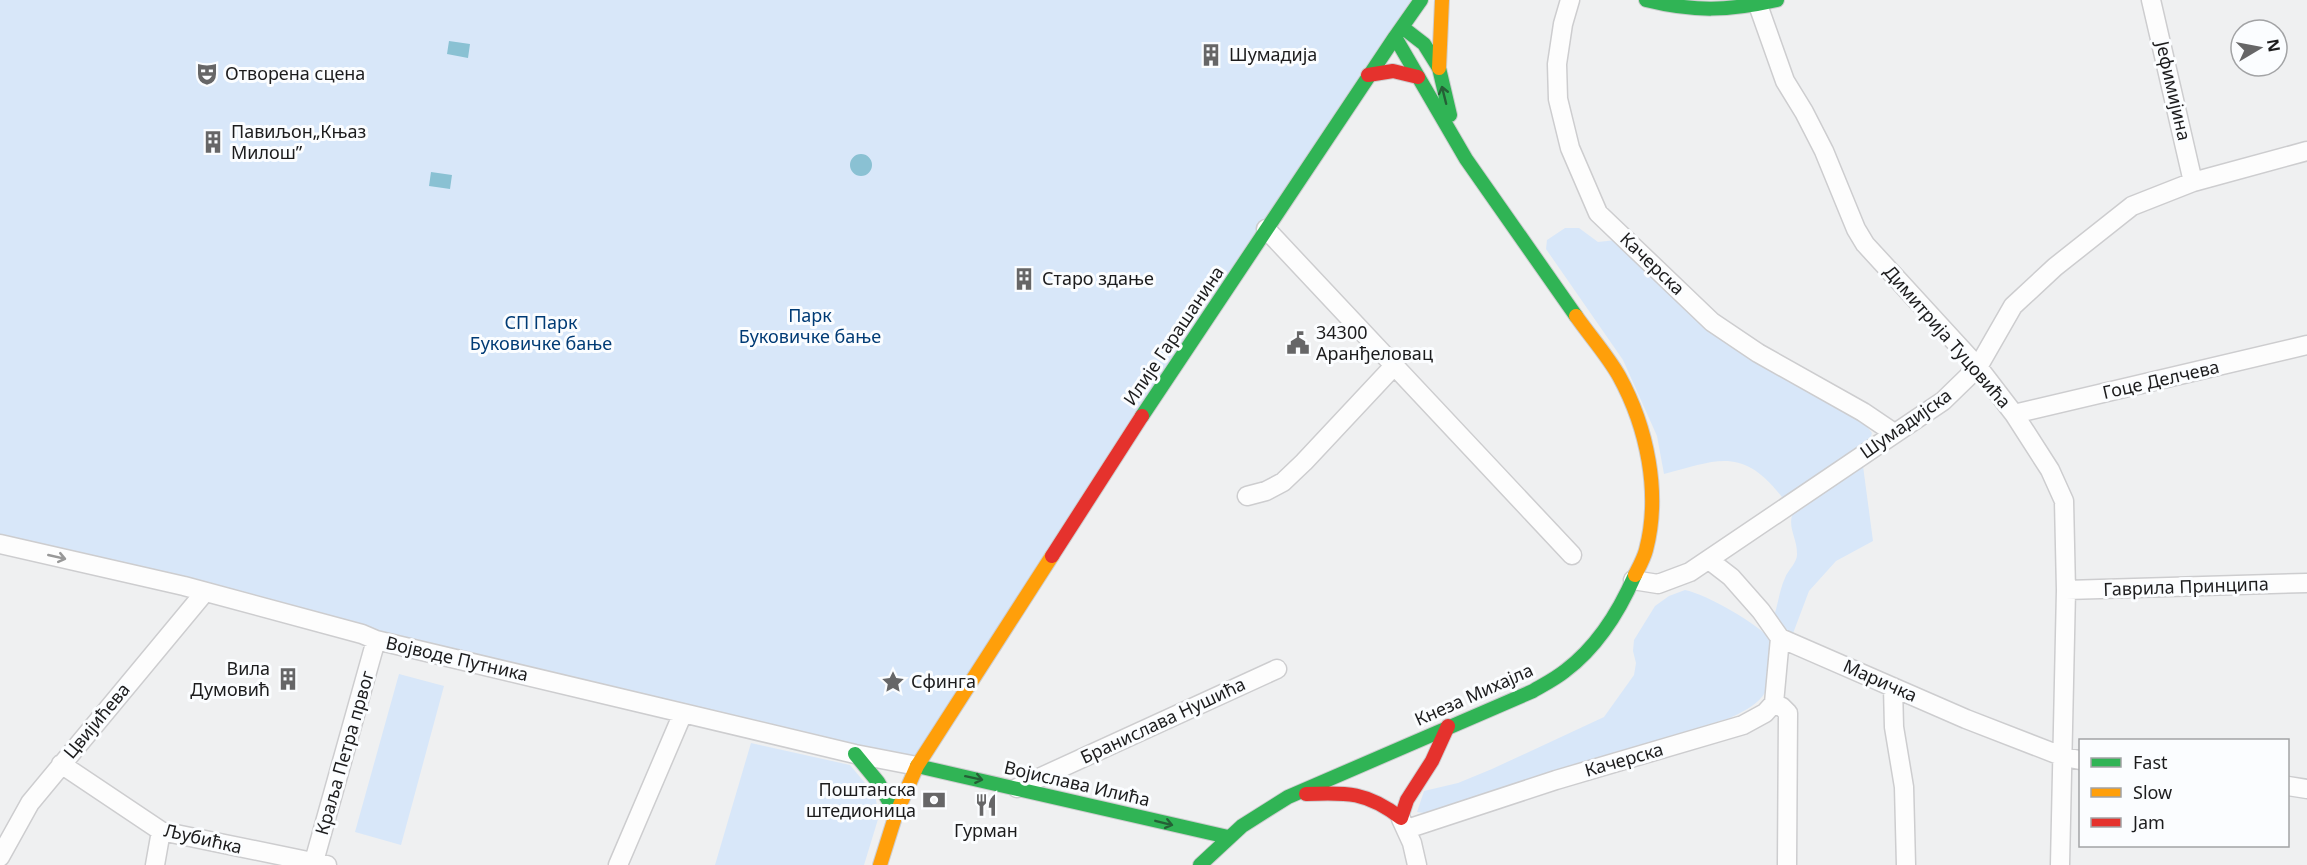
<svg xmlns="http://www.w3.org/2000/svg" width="2307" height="865" viewBox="0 0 2307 865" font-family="'Noto Sans',sans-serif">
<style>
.green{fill:#d8e7f9}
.water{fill:#8ac1d3}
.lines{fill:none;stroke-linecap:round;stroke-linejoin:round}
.street-casing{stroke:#cdcdcf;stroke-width:21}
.fast-casing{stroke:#cdcdcf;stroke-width:16}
.slow-casing{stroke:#cdcdcf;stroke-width:16}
.jam-casing{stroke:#cdcdcf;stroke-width:16}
.street{stroke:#fdfdfd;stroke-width:18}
.fast{stroke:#30b455;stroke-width:14}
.slow{stroke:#ff9f0a;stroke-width:14}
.jam{stroke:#e5322d;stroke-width:14}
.oneway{stroke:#256036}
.oneway2{stroke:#989898}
.labels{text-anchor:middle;stroke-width:6;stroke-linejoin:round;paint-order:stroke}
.poi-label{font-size:18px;fill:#1c1c1d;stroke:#fbfdff;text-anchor:start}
.street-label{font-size:18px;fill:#1c1c1d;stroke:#fbfdff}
.park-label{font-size:18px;fill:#003b75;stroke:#fbfdff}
</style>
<rect width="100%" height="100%" fill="#eff0f1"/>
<path class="green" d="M0,0H1424L917,766L0,550Z
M1565,228H1579L1598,242L1616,240L1637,258L1862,420L1872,433L1868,445L1788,496L1782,497C1742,446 1718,460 1664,474L1657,436L1623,360L1546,249L1547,240Z
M1863,466L1873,541L1836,561L1809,591L1792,636L1786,634L1773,619C1778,606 1779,591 1785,578C1788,570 1798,562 1797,553C1797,537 1786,526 1794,511Z
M1685,590C1706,594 1759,624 1772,641C1768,687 1776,697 1730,718L1424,813L1417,812L1424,791L1458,783L1492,769L1604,717L1634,675L1636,663L1633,651L1634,640L1655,606L1669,596Z
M399,674L444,686L401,845L355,832Z
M751,743L850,765L875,795L879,816L864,865H715Z"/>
<path class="water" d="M449,41L470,44L468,58L447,54Z
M850 165a11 11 0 1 1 22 0a11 11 0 1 1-22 0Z
M431,172L452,175L450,189L429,186Z"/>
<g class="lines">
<g class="street-casing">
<path id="street" d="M1570,0L1563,24L1557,64L1558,99L1570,148L1598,213L1712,322L1758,353L1863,412L1894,433
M2151,0L2193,182
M1758,5L1785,81L1804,112L1824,151L1856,229L1865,244L1978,367L2014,414L2050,470L2064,501L2066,590L2060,865
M1266,229L1572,555
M2014,414L2307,345
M1247,496L1266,491L1283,482L1304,462L1393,367
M0,544L184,586L362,634L376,640L855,754L917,766
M1709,560L1731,577L1761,611L1780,638L1966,719L2064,757L2080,760
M1633,580L1658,584L1690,572L1943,401L1978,367L2013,306L2055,267L2132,206L2193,182L2307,151
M2066,590L2307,583
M1893,687L1894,727L1904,787L1906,865
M1774,703L1782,707L1788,713L1787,865
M61,764L161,831L327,865
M2288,786L2307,789
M1017,788L1277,669
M1401,819L1412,843L1417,865
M1407,829L1556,780L1743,725L1765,713L1774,703L1780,638
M0,857L30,803L205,592
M155,865L161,831
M313,865L376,640
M618,865L683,713"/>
</g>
<g class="fast-casing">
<path id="fast" d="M1421,0L1395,37L1466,159L1576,316
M1646,0C1694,12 1729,11 1777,0
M1402,27L1424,44L1439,68L1450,115
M1142,416L1395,37
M855,754L878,782L896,814
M917,766L1228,837
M1200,865L1242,826L1288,797L1533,691C1543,685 1555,679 1565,671C1597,647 1619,612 1635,575"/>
</g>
<g class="slow-casing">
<path id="slow" d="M1439,68L1442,0
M1576,316C1590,336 1607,355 1619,376C1647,427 1661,493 1646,550C1644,558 1639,567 1635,575
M880,865L896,814L917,766L1052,556"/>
</g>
<g class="jam-casing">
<path id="jam" d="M1368,75L1393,71L1418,77
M1052,556L1142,416
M1306,794C1347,792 1367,792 1401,818L1407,800L1432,761L1448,726"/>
</g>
<use href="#street" class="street"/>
<use href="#fast" class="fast"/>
<use href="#slow" class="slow"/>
<use href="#jam" class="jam"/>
</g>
<defs><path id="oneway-shaft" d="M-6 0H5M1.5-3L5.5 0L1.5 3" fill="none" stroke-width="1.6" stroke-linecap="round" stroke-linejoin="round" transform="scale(1.5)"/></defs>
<g class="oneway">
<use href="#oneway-shaft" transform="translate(1444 95) rotate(-104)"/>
<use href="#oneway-shaft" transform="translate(974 778) rotate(12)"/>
<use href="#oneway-shaft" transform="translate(1164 823) rotate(14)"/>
</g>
<use class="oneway2" href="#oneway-shaft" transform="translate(57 557) rotate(13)"/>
<defs>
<g id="building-bare" transform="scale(1.8)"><path d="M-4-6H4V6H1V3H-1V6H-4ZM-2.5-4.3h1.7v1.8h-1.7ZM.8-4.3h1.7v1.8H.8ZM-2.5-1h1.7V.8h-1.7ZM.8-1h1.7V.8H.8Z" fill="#666667" stroke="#fbfdff" stroke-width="2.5" paint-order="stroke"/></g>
<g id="theatre-bare" transform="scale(1.8)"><path d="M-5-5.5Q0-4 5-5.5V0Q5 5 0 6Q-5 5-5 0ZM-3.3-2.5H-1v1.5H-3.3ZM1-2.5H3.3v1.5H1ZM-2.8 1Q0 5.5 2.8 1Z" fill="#666667" stroke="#fbfdff" stroke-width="2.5" paint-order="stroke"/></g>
<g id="civic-bare" transform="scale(1.8)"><path d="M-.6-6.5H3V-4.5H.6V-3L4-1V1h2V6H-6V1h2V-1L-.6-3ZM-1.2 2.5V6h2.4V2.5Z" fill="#666667" stroke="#fbfdff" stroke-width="2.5" paint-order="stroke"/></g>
<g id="sight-bare" transform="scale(1.8)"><path d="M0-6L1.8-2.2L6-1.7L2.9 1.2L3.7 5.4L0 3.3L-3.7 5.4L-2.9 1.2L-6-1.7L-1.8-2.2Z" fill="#666667" stroke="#fbfdff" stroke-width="2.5" paint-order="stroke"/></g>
<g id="bank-bare" transform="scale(1.8)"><path d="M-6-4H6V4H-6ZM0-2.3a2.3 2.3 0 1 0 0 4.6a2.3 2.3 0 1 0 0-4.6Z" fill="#666667" stroke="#fbfdff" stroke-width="2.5" paint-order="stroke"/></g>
<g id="restaurant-bare" transform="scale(1.8)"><path d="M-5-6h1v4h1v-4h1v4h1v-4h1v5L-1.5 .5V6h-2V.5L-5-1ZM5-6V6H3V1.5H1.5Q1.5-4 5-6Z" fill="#666667" stroke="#fbfdff" stroke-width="2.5" paint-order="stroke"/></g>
</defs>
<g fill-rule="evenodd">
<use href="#building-bare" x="1211" y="55"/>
<use href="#theatre-bare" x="207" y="74"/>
<use href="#building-bare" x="213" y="142"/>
<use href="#building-bare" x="1024" y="279"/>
<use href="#civic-bare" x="1298" y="343"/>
<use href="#building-bare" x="288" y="679"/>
<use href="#sight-bare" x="893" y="682"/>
<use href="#bank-bare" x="934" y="800"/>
<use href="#restaurant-bare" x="986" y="805"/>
</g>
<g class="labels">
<g class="poi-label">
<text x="1229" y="61">Шумадија</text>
<text x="225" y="80">Отворена сцена</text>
<text x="231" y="138">Павиљон„Књаз<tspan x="231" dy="21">Милош”</tspan></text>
<text x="1042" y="285">Старо здање</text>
<text x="1316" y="339">34300<tspan x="1316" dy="21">Аранђеловац</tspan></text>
<text x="270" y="675" text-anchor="end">Вила<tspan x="270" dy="21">Думовић</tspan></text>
<text x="911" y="688">Сфинга</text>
<text x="916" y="796" text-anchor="end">Поштанска<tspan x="916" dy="21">штедионица</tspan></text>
<text x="986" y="837" text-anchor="middle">Гурман</text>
</g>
<g class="street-label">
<text transform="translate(2173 91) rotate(77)" y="6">Јефимијина</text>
<text transform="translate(1652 264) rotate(44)" y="6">Качерска</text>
<text transform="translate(1174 336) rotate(-56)" y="6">Илије Гарашанина</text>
<text transform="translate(1947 337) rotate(49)" y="6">Димитрија Туцовића</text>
<text transform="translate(2161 380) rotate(-13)" y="6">Гоце Делчева</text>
<text transform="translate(1906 424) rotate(-35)" y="6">Шумадијска</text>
<text transform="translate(2186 587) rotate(-2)" y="6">Гаврила Принципа</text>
<text transform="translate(457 659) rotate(13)" y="6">Војводе Путника</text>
<text transform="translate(1880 681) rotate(24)" y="6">Маричка</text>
<text transform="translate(1474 695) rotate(-24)" y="6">Кнеза Михајла</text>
<text transform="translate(97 721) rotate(-50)" y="6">Цвијићева</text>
<text transform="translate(1163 721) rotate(-25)" y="6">Бранислава Нушића</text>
<text transform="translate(345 753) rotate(-74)" y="6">Краља Петра првог</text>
<text transform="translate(1624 760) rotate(-16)" y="6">Качерска</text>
<text transform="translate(1077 784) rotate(13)" y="6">Војислава Илића</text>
<text transform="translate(203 839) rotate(13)" y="6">Љубићка</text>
</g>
<g class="park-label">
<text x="810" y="322">Парк<tspan x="810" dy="21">Буковичке бање</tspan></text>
<text x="541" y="329">СП Парк<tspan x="541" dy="21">Буковичке бање</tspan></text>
</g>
</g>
<rect x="2079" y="739" width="210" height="108" fill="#fbfdff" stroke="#a2a3a5" stroke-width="1.5"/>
<rect x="2091" y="758" width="30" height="9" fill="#30b455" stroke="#a2a3a5" stroke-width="1.5"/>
<text x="2133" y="769" font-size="18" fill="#1c1c1d">Fast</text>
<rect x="2091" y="788" width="30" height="9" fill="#ff9f0a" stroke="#a2a3a5" stroke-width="1.5"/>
<text x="2133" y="799" font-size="18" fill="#1c1c1d">Slow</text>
<rect x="2091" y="818" width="30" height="9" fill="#e5322d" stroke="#a2a3a5" stroke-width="1.5"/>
<text x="2133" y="829" font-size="18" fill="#1c1c1d">Jam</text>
<g transform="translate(2259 48) rotate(80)"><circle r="28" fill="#fbfdff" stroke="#a2a3a5" stroke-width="1.5"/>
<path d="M0-4.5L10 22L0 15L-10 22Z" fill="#666667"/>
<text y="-9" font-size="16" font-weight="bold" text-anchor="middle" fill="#1c1c1d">N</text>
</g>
</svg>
